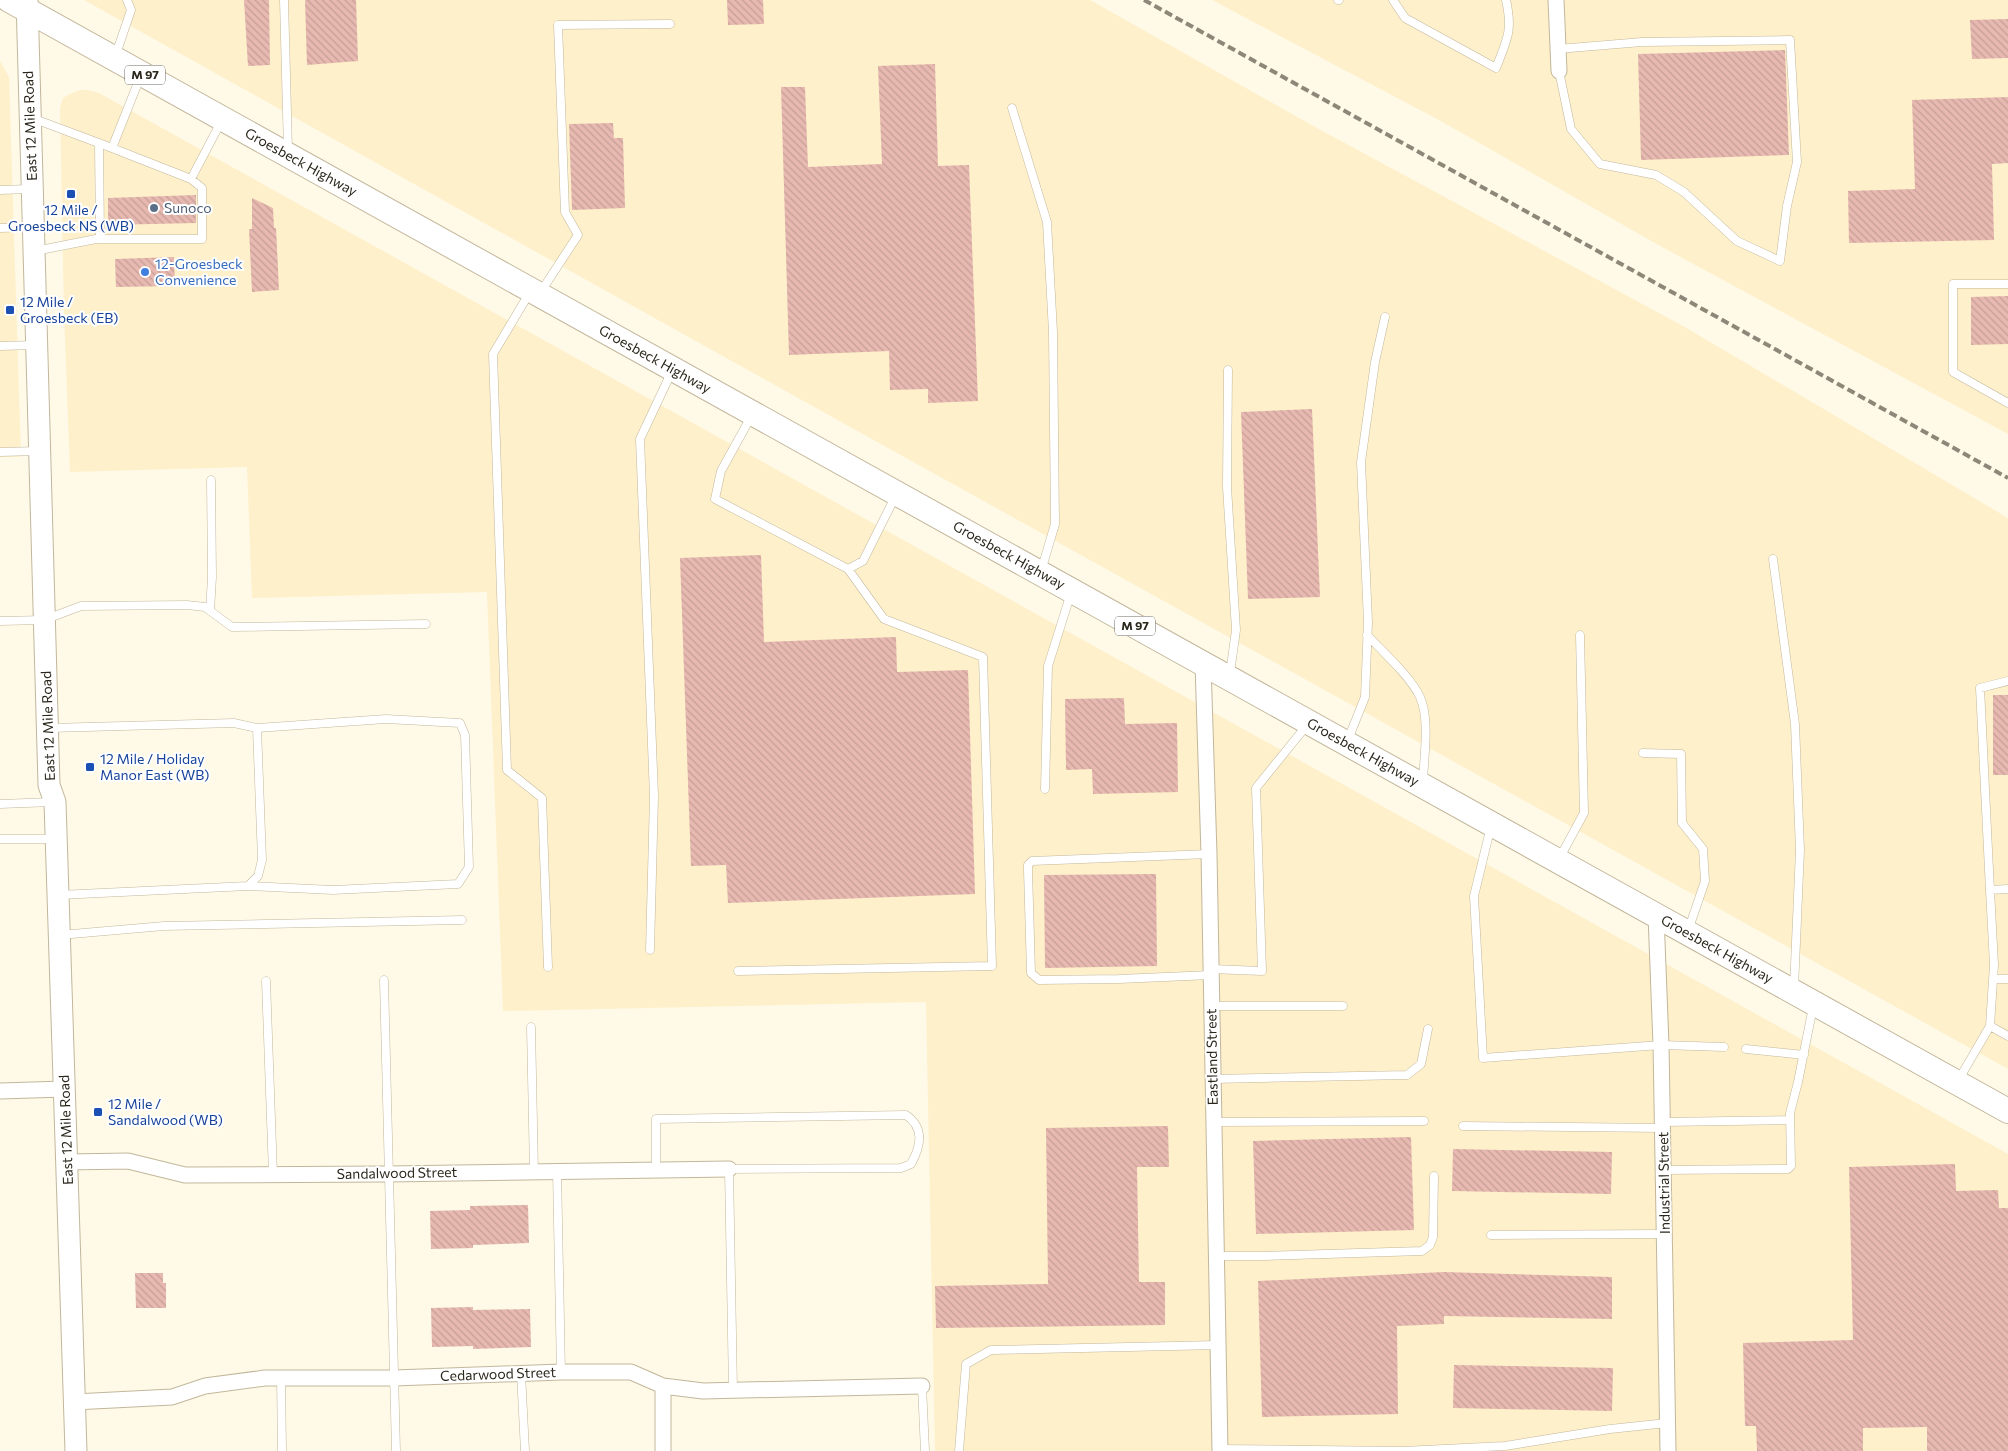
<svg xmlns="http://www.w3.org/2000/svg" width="2008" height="1451" viewBox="0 0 2008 1451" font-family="Commissioner,sans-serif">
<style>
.built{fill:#fef0cb}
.building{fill:url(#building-back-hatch)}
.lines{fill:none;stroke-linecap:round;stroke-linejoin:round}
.service-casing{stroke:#c2b79b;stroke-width:9}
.minor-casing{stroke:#c2b79b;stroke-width:17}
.secondary-casing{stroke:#c2b79b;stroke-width:23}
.primary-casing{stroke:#c2b79b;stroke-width:26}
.service{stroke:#fff;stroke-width:8}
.minor{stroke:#fff;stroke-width:15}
.secondary{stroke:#fff;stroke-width:21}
.primary{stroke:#fff;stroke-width:24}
.rail{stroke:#8c8879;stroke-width:4;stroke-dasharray:8 4;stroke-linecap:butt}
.transit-dot{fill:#1a4fb4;stroke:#fff;stroke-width:2}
.service-dot{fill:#5c6f8a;stroke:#fff;stroke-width:2}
.shop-dot{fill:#3f7fe0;stroke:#fff;stroke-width:2}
.labels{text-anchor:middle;stroke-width:4;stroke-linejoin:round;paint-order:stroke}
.shield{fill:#fff;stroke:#6b6860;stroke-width:1}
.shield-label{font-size:12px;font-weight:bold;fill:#2b271c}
.street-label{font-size:14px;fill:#2b271c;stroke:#fff}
.service-label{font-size:14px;fill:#4e5e75;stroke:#fff;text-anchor:start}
.transit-label{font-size:14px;fill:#164399;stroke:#fff;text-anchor:start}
.shop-label{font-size:14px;fill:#366cbe;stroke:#fff;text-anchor:start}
</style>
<defs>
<pattern id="building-back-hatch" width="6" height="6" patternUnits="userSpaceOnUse" patternTransform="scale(1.25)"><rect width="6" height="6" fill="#e7b9b0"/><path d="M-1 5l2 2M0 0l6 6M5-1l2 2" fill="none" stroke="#c69f97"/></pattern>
</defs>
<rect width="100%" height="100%" fill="#fff9e7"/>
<path class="built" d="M84,0H1090L1317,128L1683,326L2008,518V1069L843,423Z
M1212,0H2008V434L1662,247L1439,120Z
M0,61L9,77L21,457H0Z
M80,90H88L99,93L2008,1154V1451H935L926,1002L503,1011L487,592L252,598L247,467L70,472L64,314L60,108L63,98L70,94Z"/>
<path class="building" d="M244,0H269L270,65L248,66Z
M305,0H356L358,61L307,65Z
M727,0H763L764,24L728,25Z
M2008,19V58L1972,59L1970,20Z
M1785,50L1789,155L1641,160L1638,54Z
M935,64L938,166L969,165L978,401L928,403V389L890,390L889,351L789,355L781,87H805L808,167L882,164L878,66Z
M2008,97V163L1992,164L1994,240L1849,243L1848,191L1915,189L1912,100Z
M613,123L614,138H623L625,208L572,210L569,124Z
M196,195V223L108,225V198Z
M252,198L273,208L274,228H276L279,290L252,292L249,229H252Z
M174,257L175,286L116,287L115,259Z
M2008,296V344L1971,345V297Z
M1312,409L1320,597L1248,599L1241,412Z
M761,555L764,642L896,637L897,672L968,670L975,894L728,903L726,865L691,866L680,558Z
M1993,695H2008V775H1993Z
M1124,698L1125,724L1177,723L1178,792L1093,794L1092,769L1066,770L1065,699Z
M1156,874L1157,966L1045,968L1044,875Z
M1168,1126L1169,1167H1137L1139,1282H1165V1325L936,1328L935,1286L1048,1284L1046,1128Z
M1411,1137L1414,1230L1256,1234L1253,1141Z
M1453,1149L1612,1152L1611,1194L1452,1191Z
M1955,1164L1956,1191L1998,1190L1999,1208H2008V1451H1927V1427L1863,1428V1451H1757L1756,1426H1745L1743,1343L1853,1340L1849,1167Z
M528,1205L529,1243L473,1245V1248L431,1249L430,1211L470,1210V1206Z
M1444,1272L1612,1277V1319L1444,1316V1324L1397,1326L1398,1414L1262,1417L1258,1281Z
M135,1273H163V1283H166V1308H136Z
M473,1307V1310L530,1309L531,1347L473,1349V1346L432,1347L431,1308Z
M1454,1365L1613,1368L1612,1411L1453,1408Z"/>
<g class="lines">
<g class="service-casing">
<path id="service" d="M284,0L288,150
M1338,0H1339
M1393,0L1405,18L1496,68C1507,40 1513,31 1506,0
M1558,49L1642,42L1790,40L1797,162L1787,206L1780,261L1737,241L1684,192L1656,175L1600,164L1571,129L1559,71
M115,57L131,10L127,0
M1012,108L1047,222L1053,332L1055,524L1041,571
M32,118L112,148L141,75
M99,143L100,239
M112,148L191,179L222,120
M0,190L30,189
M0,228L31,227
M35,251L96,239H202V188L191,179
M2008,284H1953V372L2008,403
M530,292L493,354L507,770L542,798L548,967
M540,293L578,235L565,212L558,25L670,24
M0,346L35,345
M1228,370L1227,487L1236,630L1230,673
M752,415L721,471L715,499L848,569L863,561L896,495
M0,452L38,451
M1773,559L1795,724L1800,850L1794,988
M210,611L212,577L211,480
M0,621L44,620L81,606L187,605L205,607L232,627L426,624
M1367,635C1382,651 1411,677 1420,697C1430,719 1424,757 1423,781
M49,728L234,723L257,728L262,860L258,876L248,886L59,895
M1347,742L1365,697L1368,622L1361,462L1375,362L1385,317
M1643,753L1681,754L1682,823L1703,849L1705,881L1688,931
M1045,789L1048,666L1071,593
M0,804L53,802
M1491,826L1474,896L1483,1058L1661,1045L1724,1047
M0,839H55
M1209,854L1032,861L1028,865V870L1031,973L1039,980L1119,979L1211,975
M1559,859L1584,813L1580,635
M248,886L333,890L458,884L469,867L465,735L460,723L386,719L257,728
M1990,890L1980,688L2008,681
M60,935L164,926L462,920
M650,950L654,796L640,439L672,371
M1211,969L1262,971L1256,788L1307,725
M738,971L992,966L983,657L884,619L848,569
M1993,979H2008
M384,980L396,1451
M266,981L273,1174
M1211,1006H1343
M1990,1026L2008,1036
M531,1027L534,1172
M1746,1049L1804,1055
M1213,1079L1407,1075L1421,1064L1428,1029
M1959,1079L1990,1026L1994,965L1990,890L2008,889
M1214,1122L1424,1121
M1663,1122L1790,1120
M1463,1126L1663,1128
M656,1170V1119L906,1115C925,1128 921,1146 911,1164L901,1168L729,1169L733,1390
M1663,1170L1788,1169L1791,1166L1790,1113L1798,1082L1813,1007
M557,1171L561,1372
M1491,1235L1664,1234
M1216,1256H1264L1422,1251L1430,1245L1433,1237L1434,1176
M521,1373L525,1451
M281,1378L282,1451
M922,1386L925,1451
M1219,1449L1403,1451L1505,1446L1610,1429L1667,1423
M959,1451L966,1364L991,1350L1218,1345"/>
</g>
<g class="minor-casing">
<path id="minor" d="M1556,0L1559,71
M1203,664L1209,854L1220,1451
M1656,915L1661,1045L1668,1451
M0,1091L64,1089
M67,1162L128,1161L185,1175L387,1174L729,1169
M663,1386V1451
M74,1402L172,1397L205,1386L265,1378H394L561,1372H631L663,1386L703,1391L922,1386"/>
</g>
<g class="secondary-casing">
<path id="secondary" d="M27,0L49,785L55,802L76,1451"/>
</g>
<g class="primary-casing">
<path id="primary" d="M9,0L2008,1111"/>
</g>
<use href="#service" class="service"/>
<use href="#minor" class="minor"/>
<use href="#secondary" class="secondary"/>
<use href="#primary" class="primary"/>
<path class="rail" d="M1144,0L2008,478"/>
</g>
<g class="transit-dot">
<rect x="66" y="189" width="10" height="10" rx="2.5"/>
<rect x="5" y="305" width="10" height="10" rx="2.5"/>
<rect x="85" y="762" width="10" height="10" rx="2.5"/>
<rect x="93" y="1107" width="10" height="10" rx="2.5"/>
</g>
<circle class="service-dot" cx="154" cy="208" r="5"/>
<circle class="shop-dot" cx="145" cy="272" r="5"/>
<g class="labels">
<g class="shield">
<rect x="125" y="65.5" width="40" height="19" rx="4"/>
<rect x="1115" y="616.5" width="40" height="19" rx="4"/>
</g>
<g class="shield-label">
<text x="145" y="79">M 97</text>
<text x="1135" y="630">M 97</text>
</g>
<g class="street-label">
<text transform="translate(30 126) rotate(-92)" y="5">East 12 Mile Road</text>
<text transform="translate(301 162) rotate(29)" y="5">Groesbeck Highway</text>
<text transform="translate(655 359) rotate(29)" y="5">Groesbeck Highway</text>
<text transform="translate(1009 555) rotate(29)" y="5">Groesbeck Highway</text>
<text transform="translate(48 726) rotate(-92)" y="5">East 12 Mile Road</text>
<text transform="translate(1363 752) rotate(29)" y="5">Groesbeck Highway</text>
<text transform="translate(1717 949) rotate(29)" y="5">Groesbeck Highway</text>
<text transform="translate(1212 1057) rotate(-91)" y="5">Eastland Street</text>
<text transform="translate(66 1130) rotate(-92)" y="5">East 12 Mile Road</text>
<text transform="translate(397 1173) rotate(-1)" y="5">Sandalwood Street</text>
<text transform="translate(1664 1183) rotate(-91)" y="5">Industrial Street</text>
<text transform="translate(498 1374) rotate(-2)" y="5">Cedarwood Street</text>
</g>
<g class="service-label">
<text x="164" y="213">Sunoco</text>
</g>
<g class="transit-label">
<text x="71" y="215" text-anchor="middle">12 Mile /<tspan x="71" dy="16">Groesbeck NS (WB)</tspan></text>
<text x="20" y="307">12 Mile /<tspan x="20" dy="16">Groesbeck (EB)</tspan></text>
<text x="100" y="764">12 Mile / Holiday<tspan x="100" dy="16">Manor East (WB)</tspan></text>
<text x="108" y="1109">12 Mile /<tspan x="108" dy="16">Sandalwood (WB)</tspan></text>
</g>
<g class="shop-label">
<text x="155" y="269">12-Groesbeck<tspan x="155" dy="16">Convenience</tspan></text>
</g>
</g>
</svg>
